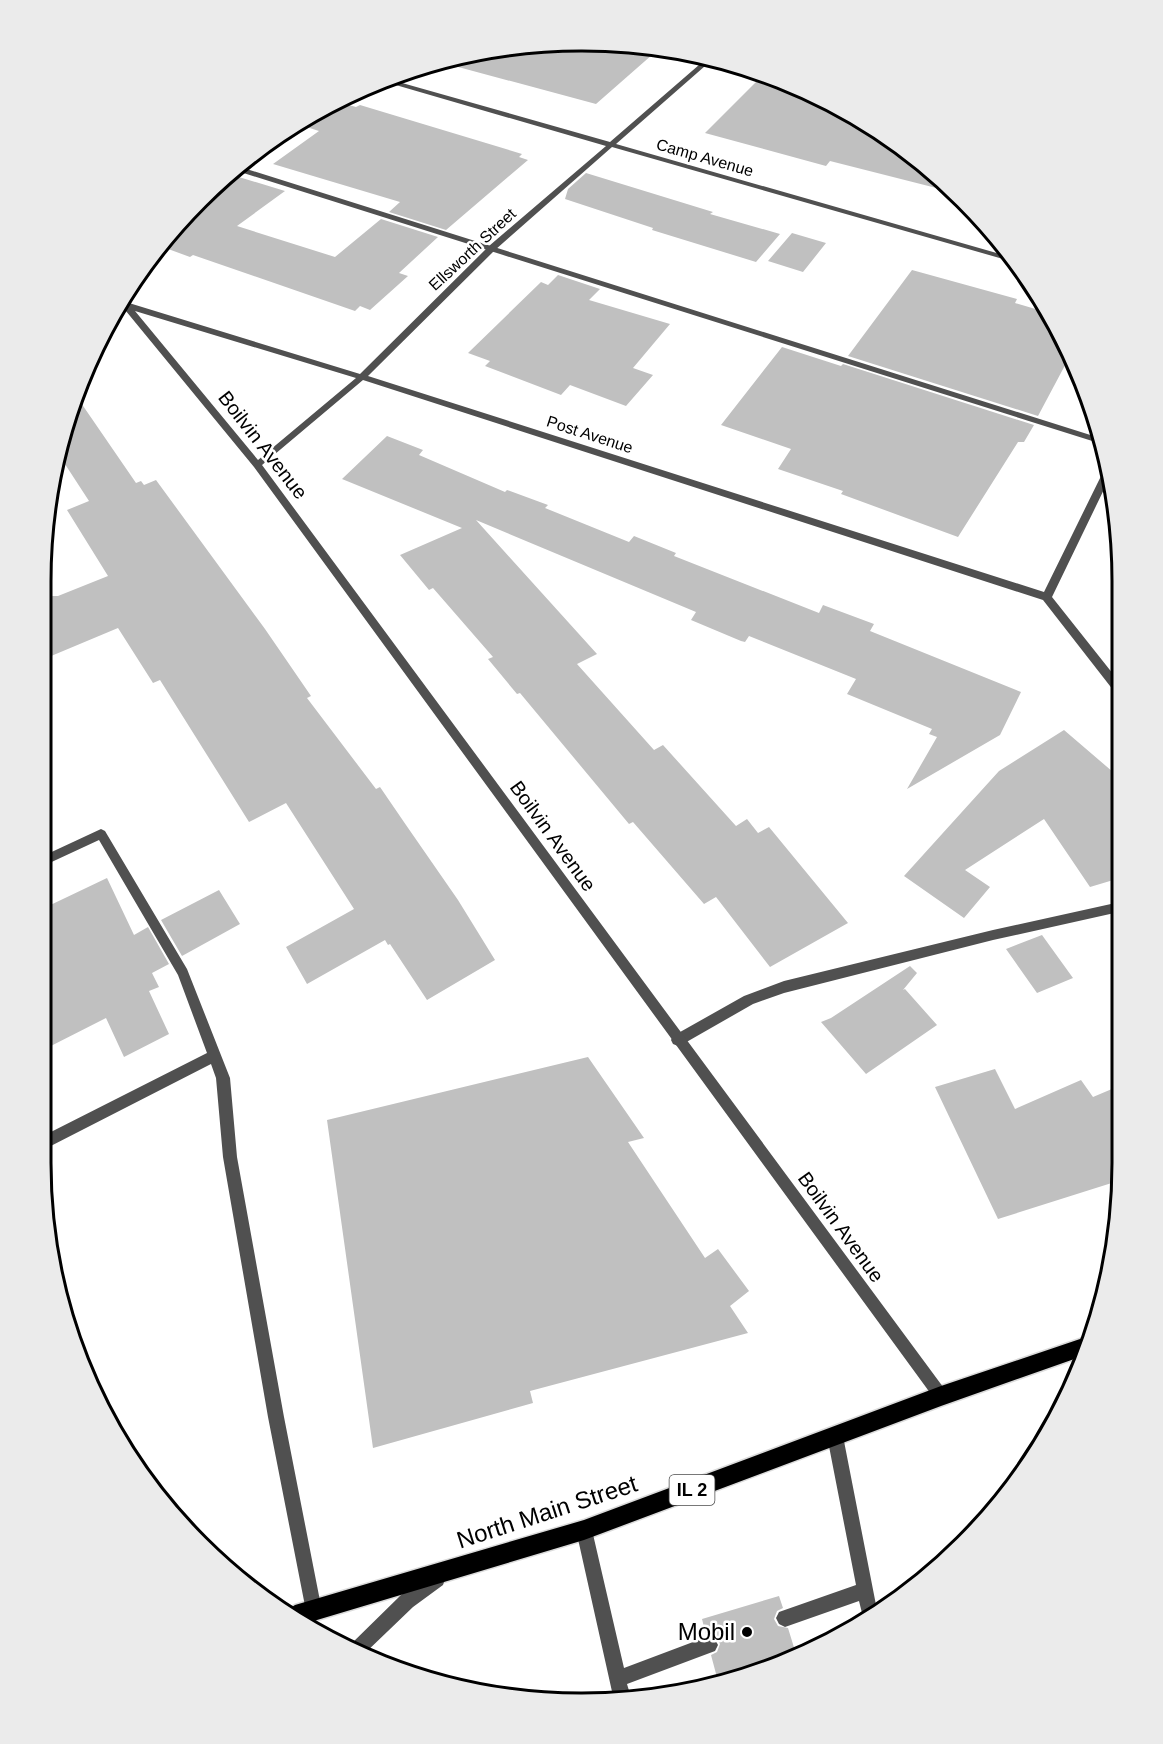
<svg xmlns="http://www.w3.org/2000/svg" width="1163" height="1744" viewBox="0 0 1163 1744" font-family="Arial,sans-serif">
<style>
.building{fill:#c0c0c0}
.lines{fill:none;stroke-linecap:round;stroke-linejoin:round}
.primary-casing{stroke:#dbdbdb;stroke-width:3}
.service{fill:#505050;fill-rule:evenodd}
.minor{fill:#505050;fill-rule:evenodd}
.primary{fill:#000;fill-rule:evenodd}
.poi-dot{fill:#000;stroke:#fff;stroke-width:2}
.labels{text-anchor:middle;stroke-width:5;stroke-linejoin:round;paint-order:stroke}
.far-street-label{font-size:16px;fill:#000;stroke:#fff}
.shield{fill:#fff;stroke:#4c4c4c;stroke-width:1.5}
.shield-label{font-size:18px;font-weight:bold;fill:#000}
.street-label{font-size:20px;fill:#000;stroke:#fff}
.near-street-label{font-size:24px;fill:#000;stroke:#fff}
.near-poi-label{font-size:24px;fill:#000;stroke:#fff;text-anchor:end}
.rim{fill:none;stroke:#000;stroke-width:3}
</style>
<rect width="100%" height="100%" fill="#fff"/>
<path class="building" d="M546,42L652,45L661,47L596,104L436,61Z
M761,77L786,83L853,113L938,175L956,193L830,161L826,166L705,133Z
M334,101L356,107L360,105L522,154L519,157L528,160L446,230L389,212L400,202L273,164L319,131L297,124Z
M586,173L713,212L710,214L780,234L756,262L652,230L653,228L565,199L568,189Z
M229,174L285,191L237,226L335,257L381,219L438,237L399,273L408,276L370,310L360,306L355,311L193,255L190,257L160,246L175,225Z
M792,233L826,243L803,272L768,261Z
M912,270L1017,299L1015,303L1049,313L1071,354L1038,416L848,356Z
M558,275L600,289L589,300L670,324L633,368L653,375L626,406L570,385L561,395L485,366L490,361L468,353L541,282L548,285Z
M782,347L841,366L843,364L1034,425L1024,442H1018L958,537L841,494L843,491L778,469L791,449L721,425Z
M79,400L136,483L141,481L144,485L156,480L265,629L311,696L307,698L376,789L380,787L406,825L458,900L495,960L427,1000L390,944L388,945L385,940L307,984L286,947L354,909L286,803L249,822L160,680L153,683L118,628L44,659L45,596H58L108,576L67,510L89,501L61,458Z
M387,436L423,450L419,455L505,492L507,490L548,505L545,508L629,542L634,536L676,553L674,556L819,613L823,605L874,624L870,631L1021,692L1000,735L907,789L937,737L929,734L932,729L847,694L856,679L749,636L745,642L741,641L691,620L696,612L476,520L597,654L577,664L654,750L663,745L736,826L747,819L758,833L769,827L848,923L770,967L716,897L704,904L633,822L629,824L520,693L517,694L488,659L493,657L433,588L429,590L400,555L462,528L342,479Z
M1064,730L1120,778V878L1090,887L1044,819L965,870L990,887L964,918L904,876L999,771Z
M107,878L134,935L148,927L169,964L152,973L159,987L149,991L169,1034L124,1057L106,1018L41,1051L42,909Z
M219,890L240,924L182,956L161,920Z
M1042,935L1073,978L1037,993L1006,949Z
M910,966L917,973L903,990L905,989L937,1025L866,1074L821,1022L831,1018Z
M588,1057L644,1138L628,1142L705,1258L718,1249L749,1291L730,1306L748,1333L530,1391L533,1403L373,1448L327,1120Z
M995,1069L1015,1109L1081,1080L1093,1097L1119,1086L1118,1181L998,1219L935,1087Z
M779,1596L783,1608L777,1611L774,1619L778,1626L788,1628L796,1654L719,1685L711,1655L717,1652L720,1644L716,1637L706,1635L702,1619Z"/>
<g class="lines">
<g class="primary-casing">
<path id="primary" d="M1083,1338L1086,1339L1080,1357L941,1406L584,1540L307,1623L286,1611L295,1605L584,1520L941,1386Z"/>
</g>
<path class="service" d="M237,166L1103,439L1105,445L234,170Z
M101,829L105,831L187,969L230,1078L237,1157L284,1417L322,1611L320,1617L314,1619L308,1617L306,1611L268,1417L223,1157L216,1078L211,1064L41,1151V1137L207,1053L178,975L99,840L43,866V856Z
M1120,902L1119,912L993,940L784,993L753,1004L683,1044L678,1046L673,1044L671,1040L673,1036L744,996L784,981L993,930Z
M835,1428L841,1430L843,1436L877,1610L864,1621L859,1601L785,1627L779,1624L776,1618L779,1612L856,1585L827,1436L829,1430Z
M584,1522L590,1524L592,1530L624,1668L709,1636L715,1639L718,1645L715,1651L627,1684L630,1694L613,1696L576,1530L578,1524Z"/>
<path class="minor" d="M707,58L713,59L616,144L1014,258L1017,263L612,147L495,250L368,376L1044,592L1104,470L1108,467L1110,477L1052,597L1121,684V696L1117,695L1043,600L363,380L262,465L946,1391L949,1396L946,1401L941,1404L936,1401L254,467L121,305L122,303H129L360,374L489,246L606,146L382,81L388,79L610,142ZM135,311L356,378L258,460Z
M437,1571L443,1573L445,1579L443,1585L413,1607L363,1655L348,1647L401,1595Z"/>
<use href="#primary" class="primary"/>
</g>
<circle class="poi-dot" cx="747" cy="1632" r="6"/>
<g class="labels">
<g class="far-street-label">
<text transform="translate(705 157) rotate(16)" y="6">Camp Avenue</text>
<text transform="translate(472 249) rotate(-43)" y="6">Ellsworth Street</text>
<text transform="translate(590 434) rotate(18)" y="6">Post Avenue</text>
</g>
<rect class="shield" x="669.5" y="1475" width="45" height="30" rx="4.5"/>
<g class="shield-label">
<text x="692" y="1496">IL 2</text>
</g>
<g class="street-label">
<text transform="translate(263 445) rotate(52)" y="7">Boilvin Avenue</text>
<text transform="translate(553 836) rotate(54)" y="7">Boilvin Avenue</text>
<text transform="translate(841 1227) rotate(54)" y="7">Boilvin Avenue</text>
</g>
<g class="near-street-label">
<text transform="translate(547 1512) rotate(-18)" y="8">North Main Street</text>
</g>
<g class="near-poi-label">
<text x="735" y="1640">Mobil</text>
</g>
</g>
<path d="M0 0H1163V1744H0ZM581 51H582A530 530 0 0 1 1112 581V1163A530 530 0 0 1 582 1693H581A530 530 0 0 1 51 1163V581A530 530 0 0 1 581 51Z" fill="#ebebeb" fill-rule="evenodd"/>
<path class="rim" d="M581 51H582A530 530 0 0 1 1112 581V1163A530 530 0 0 1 582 1693H581A530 530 0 0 1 51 1163V581A530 530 0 0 1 581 51Z"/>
</svg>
